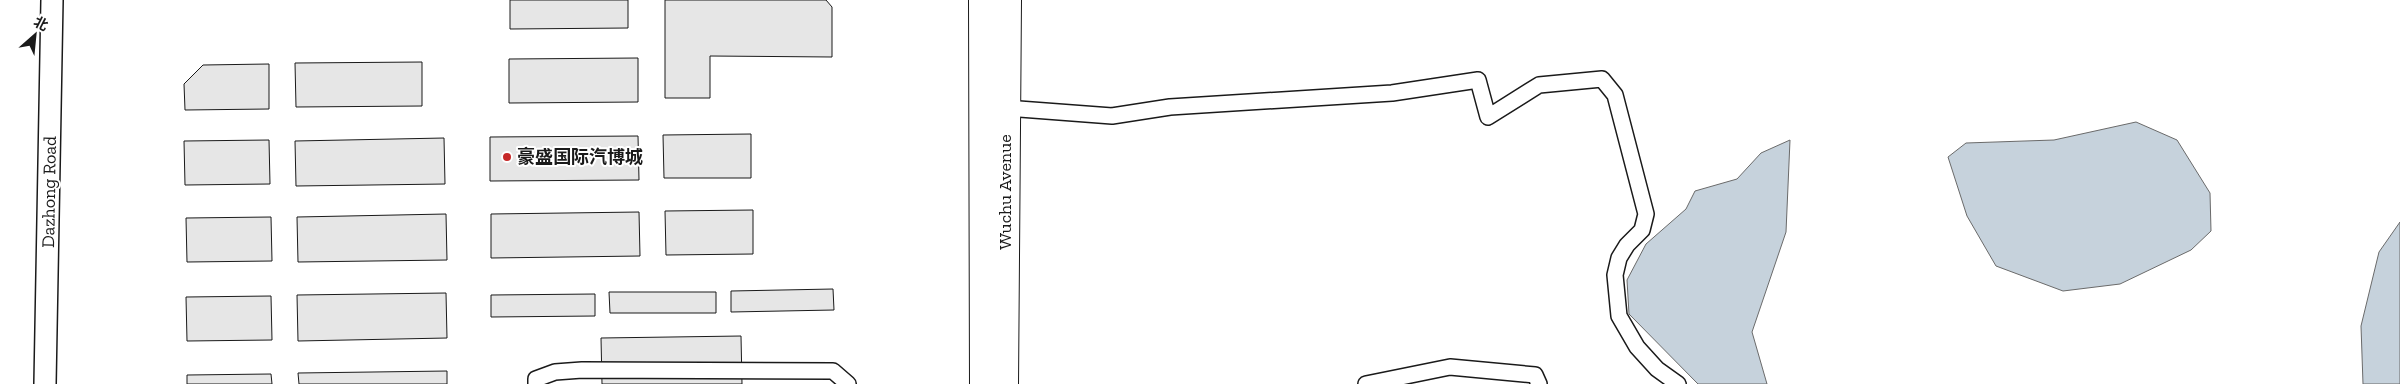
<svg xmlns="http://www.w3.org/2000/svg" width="2400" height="384" viewBox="0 0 2400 384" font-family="'Zilla Slab','Noto Sans SC',serif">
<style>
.water{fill:#c6d2dc;stroke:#6a6a6a}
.building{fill:#e6e6e6;stroke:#1a1a1a}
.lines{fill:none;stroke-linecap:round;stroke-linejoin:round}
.street-casing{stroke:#1a1a1a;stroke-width:18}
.secondary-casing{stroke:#1a1a1a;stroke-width:24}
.highway-casing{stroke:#1a1a1a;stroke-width:30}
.street{stroke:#fff;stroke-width:15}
.secondary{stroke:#fff;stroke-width:21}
.highway{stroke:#fff;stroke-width:28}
.poi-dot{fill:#c62828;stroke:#fff;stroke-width:2}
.labels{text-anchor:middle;stroke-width:4;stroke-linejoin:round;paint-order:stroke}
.poi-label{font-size:18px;font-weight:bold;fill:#1a1a1a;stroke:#fff;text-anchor:start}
.street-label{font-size:18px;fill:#1a1a1a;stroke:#fff}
</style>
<rect width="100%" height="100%" fill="#fff"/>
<path class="water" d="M2136,122L2177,140L2210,193L2211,231L2191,250L2120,284L2063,291L1996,266L1967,216L1948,157L1966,143L2054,140Z
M1790,140L1786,232L1752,332L1767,384H1698L1629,314L1627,280L1646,244L1686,209L1695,191L1737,179L1761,153Z
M2400,222V384H2363L2361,326L2379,252Z"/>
<path class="building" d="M510,0H628V28L510,29Z
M665,0H826L832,7V57L710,56V98H665Z
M638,58V102L509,103V59Z
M422,62V106L296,107L295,63Z
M269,64V109L185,110L184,84L203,65Z
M751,134V178H664L663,135Z
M638,136L639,180L490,181V137Z
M444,138L445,184L296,186L295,141Z
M269,140L270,184L185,185L184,141Z
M753,210V254L666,255L665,211Z
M639,212L640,256L491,258V214Z
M446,214L447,260L298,262L297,217Z
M271,217L272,261L187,262L186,218Z
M833,289L834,310L731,312V291Z
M609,292H716V313H610Z
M446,293L447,338L298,341L297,295Z
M595,294V316L491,317V295Z
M271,296L272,340L187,341L186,297Z
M741,336L742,384H602L601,338Z
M447,371V384H299L298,373Z
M271,374L272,384H187V375Z"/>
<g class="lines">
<g class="street-casing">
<path id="street" d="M1005,108L1112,116L1170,107L1392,93L1478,80L1488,117L1539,85L1602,79L1615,95L1646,214L1642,230L1627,245L1619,258L1615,275L1619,316L1637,347L1657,369L1678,384
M536,384V379L555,372L582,370L833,371L848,384
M1366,384L1450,367L1535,375L1539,384"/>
</g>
<g class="secondary-casing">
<path id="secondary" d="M45,384L52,0"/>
</g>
<g class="highway-casing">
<path id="highway" d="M983,0L984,384
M1004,384L1007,0"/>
</g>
<use href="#street" class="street"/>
<use href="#secondary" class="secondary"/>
<use href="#highway" class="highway"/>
</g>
<circle class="poi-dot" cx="507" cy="157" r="5"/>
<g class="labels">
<g class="poi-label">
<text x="517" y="163">豪盛国际汽博城</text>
</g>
<g class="street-label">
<text transform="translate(49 192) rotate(-89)" y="6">Dazhong Road</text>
<text transform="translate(1005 192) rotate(-90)" y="6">Wuchu Avenue</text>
</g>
</g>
<g transform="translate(35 35) rotate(27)" stroke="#ffffff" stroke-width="4" paint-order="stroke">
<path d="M0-4L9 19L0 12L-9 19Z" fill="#1a1a1a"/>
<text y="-8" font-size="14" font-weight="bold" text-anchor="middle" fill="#1a1a1a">北</text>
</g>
</svg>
